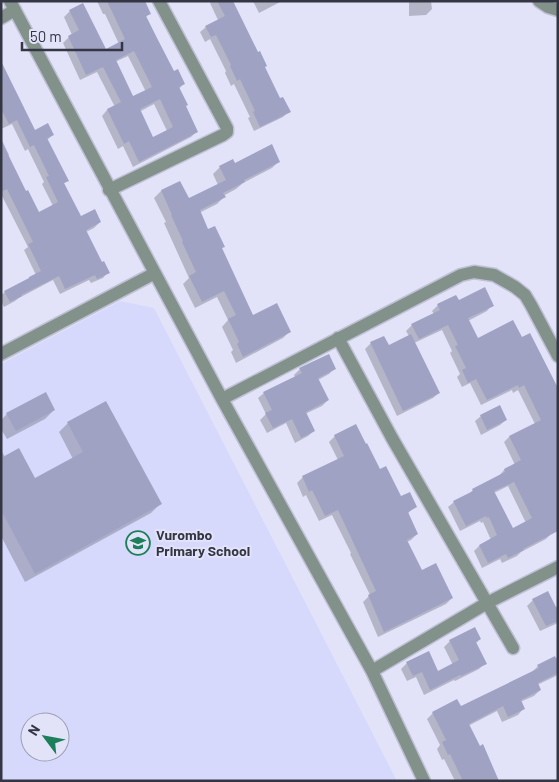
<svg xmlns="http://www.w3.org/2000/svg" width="559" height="782" viewBox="0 0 559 782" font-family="Barlow,sans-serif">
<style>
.built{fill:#d7d9fc;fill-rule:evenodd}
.shadow{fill:#0003;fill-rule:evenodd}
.building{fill:#a0a2c4;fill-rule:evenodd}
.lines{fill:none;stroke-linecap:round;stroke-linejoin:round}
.minor-casing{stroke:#bfc0d5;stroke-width:15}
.minor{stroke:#82928a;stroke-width:12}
.labels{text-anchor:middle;stroke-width:4;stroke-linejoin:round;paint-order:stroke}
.poi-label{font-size:14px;font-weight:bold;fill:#353644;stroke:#e2e3f9;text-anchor:start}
</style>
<rect width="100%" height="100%" fill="#e2e3f9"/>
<path class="built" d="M120,301L154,308L397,781H1V364ZM30,722H60V752H30Z"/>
<path class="shadow" d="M97,1H132L150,13L146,17L173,73L184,83L179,89L185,107L197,131L191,137L133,167L123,146L118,149L102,116L107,110L115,107L97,72L80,80L63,43L69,37L72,35L64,17L69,12L83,5L105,51L119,44L105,14H103ZM128,56L146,92L132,98L115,62ZM154,104L167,131L153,139L139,112Z
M212,1H231L280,100L289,111L283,117L254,131L248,118L250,117L234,84L231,86L225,73L226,71L210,39L205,42L200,32L206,27L218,20L210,3Z
M253,1H282L259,13Z
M409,1H431L432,9L426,15L409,16Z
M1,64L35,131L53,135L47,140L67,181L63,184L80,218L100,222L94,228L86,232L101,263L108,272L103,278L91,283L89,280L60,294L53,280L19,298L15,301L4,307L1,301V295L5,292L36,275L24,250L28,247L1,194V138L9,155L8,156L26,193L38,213L53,206L42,184L44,182L28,149L25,151L12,124L1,129Z
M279,161L272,168L243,183L236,189L223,196L224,197L217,204L199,213L208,230L221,249L253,316L290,331L283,338L236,363L231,352L233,350L222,327L228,320L217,297L195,308L183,284L189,278L164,223L166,222L154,198L161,191L180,182L188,199L218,185L213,174L220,167L235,164Z
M458,301L492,305L487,311L468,321L477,340L521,339L558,391L551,534L546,539L521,552L517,556L502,563L500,559L482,568L474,551L479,546L491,540L483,522L481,523L480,521L460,531L448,507L454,502L468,495L473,490L499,476L504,470L515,465L504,442L509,437L535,424L518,390L513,393L512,390L481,405L470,383L462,387L457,377L460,374L450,353L452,351L442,330L414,343L439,393L433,398L397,416L365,349L371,343L388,347L409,336L406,331L412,325L434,314L432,311L438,305ZM508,486L526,523L512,529L494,493Z
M300,369H334L329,374L318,380L328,400L322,406L305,414L314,431L308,436L295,443L286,423L267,433L260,420L266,414L258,398L264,393L295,377L294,375Z
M54,410L45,419L7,439L1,429V420L7,414Z
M481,416L506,420L500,425L481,435L475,421Z
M68,423L160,504L151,513L25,582L1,536V450L5,457L35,480L73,459L59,432Z
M335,436L380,471L400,498L415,507L407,514L417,534L411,540L407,542L421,571L452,598L446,604L378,637L363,602L370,595L350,554L351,553L332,515L319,521L306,495L303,497L297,483L303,477L338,460L329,442Z
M533,600L555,608L558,606V623L540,631L527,606Z
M480,639L475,644L485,663L479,669L455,681L454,680L424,695L416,677L407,681L401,669L407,663L438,672L453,665L444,647L450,641Z
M558,657V675L537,685L540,690L534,696L520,702L523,709L518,715L502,722L497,711L468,726L479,748L498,781H455L444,759L442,760L437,749L440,745L427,719L433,713L460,708L532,672L538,666Z"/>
<path class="building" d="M107,1H145L151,14L146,16L157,38L174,71L178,69L185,84L179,87L188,105L186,106L198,132L139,162L129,141L124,144L107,109L121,102L103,67L86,75L68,36L79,30L69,10L83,3L106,49L125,39ZM134,51L152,87L133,96L116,60ZM160,99L173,127L153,137L140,109Z
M217,1H233L258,52L260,51L267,66L265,67L280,98L283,97L291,112L260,127L253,112L255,111L240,79L237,81L230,66L231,65L216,35L211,37L205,26L225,16Z
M1,61L35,130L48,123L54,135L47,138L69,181L64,183L81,216L95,209L101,222L86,230L102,262L104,261L110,273L97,279L95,275L65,289L59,276L21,295L22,296L10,302L4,291L29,278V277L41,271L28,244L33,242L7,189L1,192V140L26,191L28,190L39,212L58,202L46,177L49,176L34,145L30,147L17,120L9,124L1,109Z
M272,144L280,162L244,180L245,182L223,193L226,197L200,210L208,229L215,226L225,247L222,248L253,315L277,303L291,332L243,357L237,344L239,342L228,319L236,315L224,291L202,302L189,276L196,272L182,242L183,241L171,215H172L161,190L180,181L189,198L226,180L219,166L233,159L235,163Z
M485,287L494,306L468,318L478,338L513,320L522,337L530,333L558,388V531L523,549L524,550L508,558L506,554L488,563L479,545L497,535L489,517L487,518L486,516L466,526L453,501L473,491L472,489L505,472L504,469L521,460L509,436L541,420L524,385L519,388L518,385L487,400L476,379L468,383L462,370L466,368L455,346L458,345L448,325L419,339L411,324L440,310L437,304L456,295L459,300ZM514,482L532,518L513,528L494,491Z
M411,334L440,393L403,411L370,342L384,336L389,345Z
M329,354L336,369L318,378L329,400L306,412L315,431L301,438L292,419L273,428L265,413L272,410L263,392L302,373L299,368Z
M46,392L55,410L16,431L6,413Z
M106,401L162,504L35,574L1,510V458L19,448L35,478L83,452L67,422Z
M500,405L507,420L487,430L480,415Z
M356,424L366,444L367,443L380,469L386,466L401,496L410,492L417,507L408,512L418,534L407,540L422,570L436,563L453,598L384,632L368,595L376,591L338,510L325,516L312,490L309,492L302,476L344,456L334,435Z
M548,591L558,611V621L546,626L532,599Z
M475,627L481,639L476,642L487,664L461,676L460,675L430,690L422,672L413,676L406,662L429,651L438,671L459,660L449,640Z
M555,656L558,663V673L538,683L541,690L521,700L525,709L508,717L503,706L469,724L480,746L483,744L499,781H463L450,754L448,755L442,742L446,740L432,712L457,699L461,706L539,668L537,665Z"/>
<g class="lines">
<g class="minor-casing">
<path id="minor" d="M10,1L222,399L372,671L424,781
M539,1L548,7L558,10
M1,18L15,10
M109,190L223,135L227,132V128L159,1
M338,338L392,438L513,648
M1,354L155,273
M222,399L461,275L474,272L494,275L515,287L525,295L531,305L558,356
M372,671L487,603L558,567"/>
</g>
<use href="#minor" class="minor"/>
</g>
<defs>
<g id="school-ring" transform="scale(1.25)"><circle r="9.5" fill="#e2e3f9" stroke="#1b8059" stroke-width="1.5"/><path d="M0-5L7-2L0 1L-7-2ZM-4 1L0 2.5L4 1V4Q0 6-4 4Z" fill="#1b8059"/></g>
</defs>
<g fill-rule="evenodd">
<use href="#school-ring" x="138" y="543"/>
</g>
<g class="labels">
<g class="poi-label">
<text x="156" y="540">Vurombo<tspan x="156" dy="16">Primary School</tspan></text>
</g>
</g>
<rect width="559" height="782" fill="none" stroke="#353644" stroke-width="5"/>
<g transform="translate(45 737) rotate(302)"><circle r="24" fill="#e2e3f9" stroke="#9d9eb1"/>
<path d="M0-4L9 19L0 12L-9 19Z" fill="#1b8059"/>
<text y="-8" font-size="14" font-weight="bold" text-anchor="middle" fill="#353644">N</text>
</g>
<path d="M22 42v8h100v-8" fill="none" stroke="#353644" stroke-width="2.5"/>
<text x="30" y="42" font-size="15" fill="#353644" stroke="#e2e3f9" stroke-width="4" paint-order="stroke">50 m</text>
</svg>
